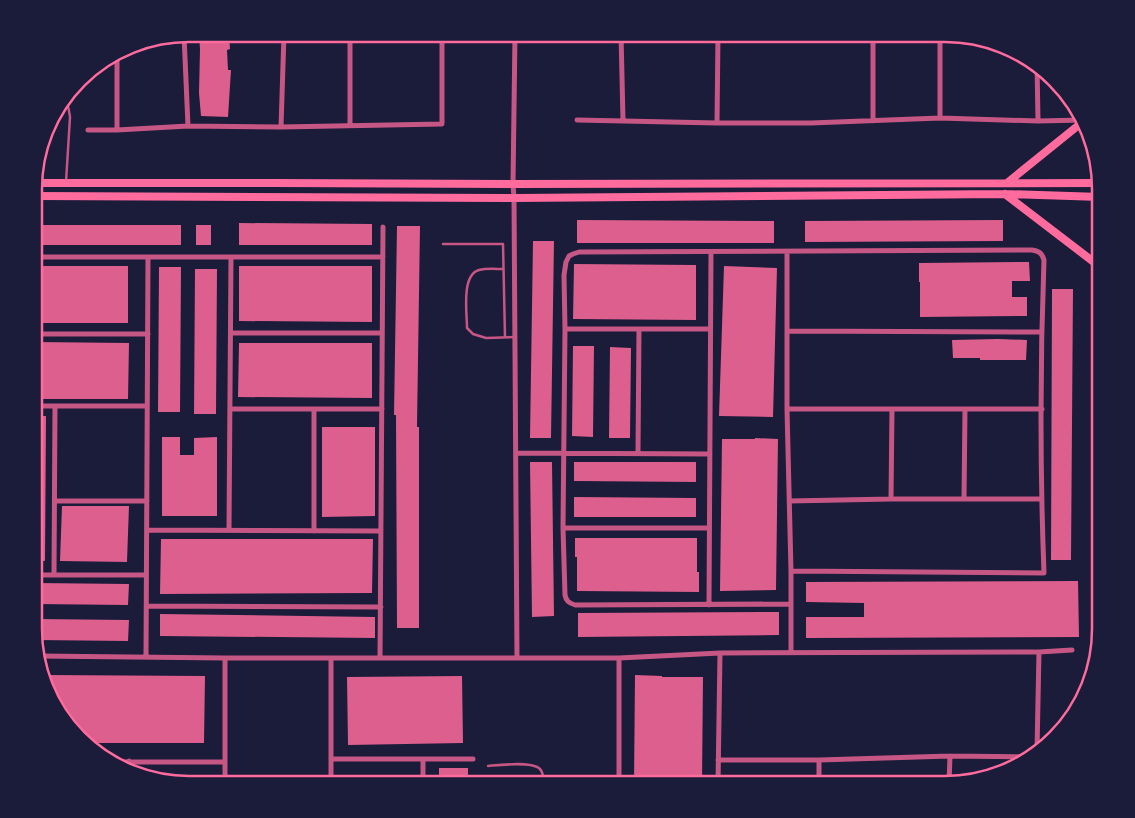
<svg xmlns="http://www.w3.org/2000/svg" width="1135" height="818" viewBox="0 0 1135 818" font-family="'Public Sans',sans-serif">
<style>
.building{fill:#dd5f8e}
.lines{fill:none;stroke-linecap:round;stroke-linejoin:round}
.service{stroke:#c65784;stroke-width:2.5}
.minor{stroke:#c65784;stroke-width:5}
.secondary{stroke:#ff6b9d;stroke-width:8}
.rim{fill:none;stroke:#ff6b9d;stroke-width:2.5}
</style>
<rect width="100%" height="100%" fill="#1b1b3a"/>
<path class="building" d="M199,34H229L230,49L227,50L228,70H231L228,117L201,116L199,93L200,49Z
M577,220L774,221V243H577Z
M1003,220V241L805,242V221Z
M239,223L372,224V245H239Z
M35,225H181V245H35Z
M196,225H211V245H196Z
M397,226H420L417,427H419V628H397L396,415H394Z
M533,241H554L551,438H530Z
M1029,262L1030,281H1012V297H1027V316L920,317V282H919V263Z
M574,264L696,265V320L573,319Z
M35,266H128V323H35Z
M239,266H372V322L239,321Z
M724,266L777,268L773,417L719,416Z
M159,267H181L180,412H158Z
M195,269H217L216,414H194Z
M1052,289H1073L1071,560H1051Z
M998,339L1027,340L1026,360H980V358H953L952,340Z
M35,342L129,343L128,399H35Z
M239,343H372V398L238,397Z
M573,346H594L593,437L572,436Z
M610,347L631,348L630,438H609Z
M35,416H46L45,561L35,560Z
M322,427H375V516L322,517Z
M162,437H180V455H194V438L217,437V516H162Z
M755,438L778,439L776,590L720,591L722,439H755Z
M530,462H552L554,616L532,617Z
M574,462H696V482L574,481Z
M574,497L696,498V517H574Z
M62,506H129L127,562L60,561Z
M575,538H697V572H699V592L577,591V557H575Z
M161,539H373L372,593L160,594Z
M1078,581L1079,637L806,638V617H864V603L806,602V582Z
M35,583L129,584L128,605L35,604Z
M779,612V635L578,637V613Z
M160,614L375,617V638L160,636Z
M35,619L129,620L128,641L35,640Z
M44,675L205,676L204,743H86L54,706Z
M635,675L662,676V677H703L702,784H634Z
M462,676L463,743L348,745L347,677Z
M439,768H468V784H439Z"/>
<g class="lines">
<path class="service" d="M63,102C69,104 69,111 70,117L66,182
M443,244H503L505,337
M503,269C496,269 486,268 479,270C461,275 467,313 467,328L473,334L486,338L515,337
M488,766C500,765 532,761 540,769C544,773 543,779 543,784"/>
<path class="minor" d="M350,34V125
M515,34L513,184L514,198L517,658
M621,34L623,120
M873,34V121
M184,35L188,126
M117,55V130
M1037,64L1038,121
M940,118V34
M577,120L717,123H811L940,118L1038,121L1084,120
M717,123L718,34
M281,127L284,34
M88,130H117L188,126L281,127L442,124V34
M787,252V409L791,571V652
M35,257H383
M565,329H710
M788,331L1042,332
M231,333H382
M35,334H148
M35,406H147
M230,409H382
M787,409H1042
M516,453L710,454
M638,453L639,329
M891,499L892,409
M964,499L965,409
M55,501H147
M789,501L891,499H1041
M563,528H709
M147,530L381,531
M229,530L231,257
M314,531V409
M35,575H146
M54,575L55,406
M791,604L575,605C569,603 566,601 565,595L563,528L565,329L564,275L566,262L569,256L573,254L579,252L1032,250C1039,251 1042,253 1044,260C1040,364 1040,469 1044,573L791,571
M709,605L711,252
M146,606L381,607
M38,656L225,658H619L720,653L1039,652L1072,650
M146,657L148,257
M225,658V784
M380,658L383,227
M1037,750L1039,652
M331,759H473
M718,760H819L950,756L1028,757
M129,761V770
M112,762H225
M949,783L950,756
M331,784V658
M423,784V759
M619,784V658
M718,784L720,653
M819,784V760"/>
<path class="secondary" d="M35,183H275L513,184L1101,183
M1007,183L1085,120
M1005,194L1099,266
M35,196L514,198L1005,194L1101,197
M1095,665L1099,266L1096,197L1097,166"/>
</g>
<path d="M0 0H1135V818H0ZM189 42H945A147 147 0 0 1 1092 189V629A147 147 0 0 1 945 776H189A147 147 0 0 1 42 629V189A147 147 0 0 1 189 42Z" fill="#1b1b3a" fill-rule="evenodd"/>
<path class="rim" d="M189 42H945A147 147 0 0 1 1092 189V629A147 147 0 0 1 945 776H189A147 147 0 0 1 42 629V189A147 147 0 0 1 189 42Z"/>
</svg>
